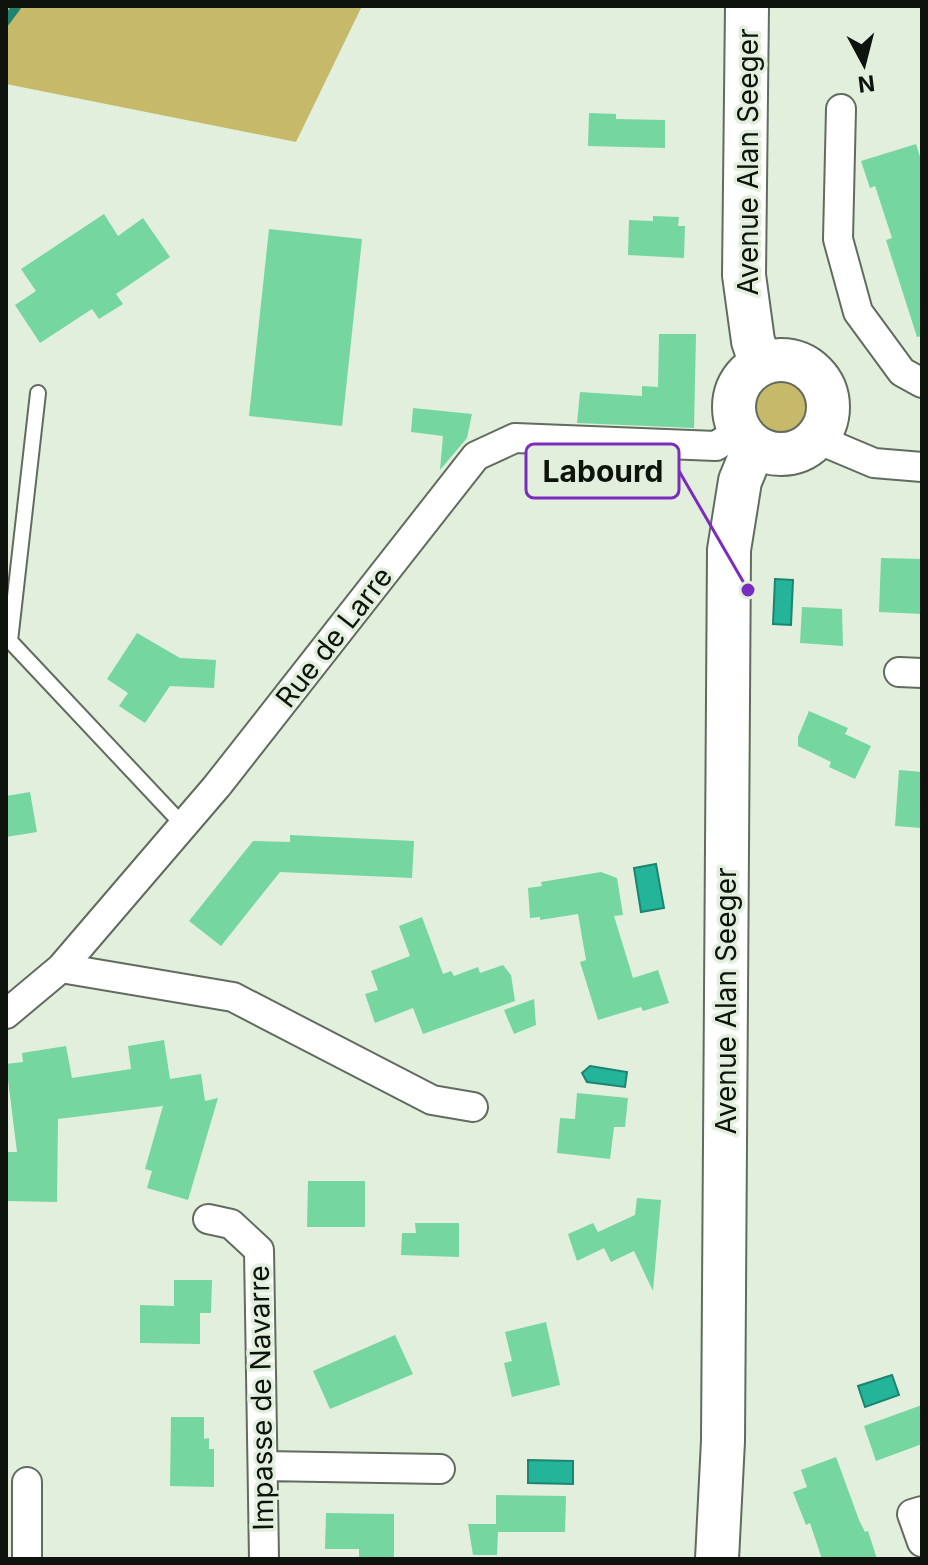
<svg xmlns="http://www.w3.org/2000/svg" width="928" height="1565" viewBox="0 0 928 1565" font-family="Inter,sans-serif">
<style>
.green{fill:#c7b96a}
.water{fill:#23b49a;stroke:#1d8470;stroke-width:2}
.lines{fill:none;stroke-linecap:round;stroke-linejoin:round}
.stream{stroke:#1d8470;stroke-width:9}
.building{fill:#75d69f}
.lane-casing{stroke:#616c5e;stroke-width:18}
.street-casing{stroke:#616c5e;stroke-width:32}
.secondary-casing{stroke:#616c5e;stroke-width:46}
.lane{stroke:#fff;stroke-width:14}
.street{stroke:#fff;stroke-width:28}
.secondary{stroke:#fff;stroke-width:42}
.labels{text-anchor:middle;stroke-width:7;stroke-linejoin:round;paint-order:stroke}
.street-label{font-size:28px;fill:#0f130d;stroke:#e2efdd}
.leader{fill:none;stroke:#7b2cbf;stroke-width:3}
.callout-dot{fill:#7b2cbf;stroke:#e2efdd;stroke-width:3}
.callout{fill:#e2efdd;stroke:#7b2cbf;stroke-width:3}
.callout-label{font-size:30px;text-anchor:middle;font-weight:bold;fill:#0f130d}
</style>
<rect width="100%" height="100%" fill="#e2efdd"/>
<path class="green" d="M6,6H362L296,142L6,84Z
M745 407a36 36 0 1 1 72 0a36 36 0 1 1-72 0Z"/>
<path class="water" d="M775,579L793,580L791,625L773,624Z
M656,864L664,908L641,912L634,868Z
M590,1066L627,1072L625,1087L587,1082L582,1073Z
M892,1375L899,1395L865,1407L858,1386Z
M528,1460L573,1461V1484L528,1483Z"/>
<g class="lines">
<path class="stream" d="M6,21L17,6"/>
</g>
<path class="building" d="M589,113L616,114V119L665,120V148L588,146Z
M916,144L922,163V336L917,337L886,240L892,238L875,186L870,188L861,161Z
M104,214L118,236L143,218L170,257L116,294L123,304L99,319L92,309L40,343L15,305L36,291L21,269Z
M653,216L679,217L678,226H685L684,258L628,255L629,220L653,221Z
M269,229L362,239L342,426L249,416Z
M659,334H696L694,428L577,423L580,392L642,396V386L658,387Z
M413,408L472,414L467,438L440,470L443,436L411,432Z
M881,558L922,559V614L879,612Z
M802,607L842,609L843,646L800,643Z
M137,633L180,658L216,660L214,688L170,686L145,723L119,706L128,693L107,679Z
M809,711L848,728L845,734L871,746L855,779L829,767L831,762L798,746V737Z
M899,770L922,772V828L895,826Z
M30,792L37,832L6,837V796Z
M290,835L414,841L412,878L280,872L221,946L189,921L253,841L290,842Z
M601,872L617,878L623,915L614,916L633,978L658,970L669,1003L643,1011L641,1007L598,1020L580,962L586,960L578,914L540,920V917L530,918L528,888L542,886L541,882Z
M422,917L443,974L451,971L454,976L478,967L480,973L503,965L511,975L515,1001L423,1034L413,1008L375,1023L365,994L378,990L371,971L410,956L399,926Z
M534,999L536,1025L514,1034L504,1010Z
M164,1040L170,1079L201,1074L205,1101L218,1098L188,1200L147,1188L152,1171L145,1169L163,1106L58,1119L57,1202L6,1201V1152H17L6,1064L23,1062L22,1053L66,1046L72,1078L131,1069L128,1046Z
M577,1093L628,1098L625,1127H614L610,1159L557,1153L560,1118L575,1119Z
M308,1181H365V1227H307Z
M637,1198L661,1200L653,1291L634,1251L611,1262L604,1248L577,1261L568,1234L593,1223L598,1232L635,1215Z
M415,1223H459V1257L401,1255L402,1233H416Z
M174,1280H212L211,1313H200V1344L140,1343V1305L174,1306Z
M546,1322L560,1385L512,1397L504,1363L512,1361L505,1332Z
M395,1335L413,1374L330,1409L313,1371Z
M922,1405V1444L876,1461L864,1426Z
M171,1417H204V1439L209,1438V1449H214V1487L170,1486Z
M836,1457L859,1520L865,1532L868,1531L877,1559H822L810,1523L806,1525L793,1492L807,1487L801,1470Z
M496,1495L566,1496L565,1532H498L497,1555H473L468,1524H496Z
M326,1513L394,1514V1559H359V1549H325Z"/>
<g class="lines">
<g class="lane-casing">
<path id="lane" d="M38,393L10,641L183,825"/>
</g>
<g class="street-casing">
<path id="street" d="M841,109L838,239L858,312L902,372L922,383
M817,439L874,463L922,467
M899,672L922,673
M61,968L233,997L432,1100L473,1107
M6,1014L61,968L217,786L476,456L515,438L716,446L739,431
M208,1219L231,1224L259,1250L264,1559
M264,1466L440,1469
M27,1482V1559
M922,1511L912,1514L922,1542"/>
</g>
<g class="secondary-casing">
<path id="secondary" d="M747,6L744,275L753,341L761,364
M734 407a47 47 0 1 1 94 0a47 47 0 1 1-94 0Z
M717,1559L723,1441L729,550L740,481L754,447"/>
</g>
<use href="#lane" class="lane"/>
<use href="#street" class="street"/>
<use href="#secondary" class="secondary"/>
</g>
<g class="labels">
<g class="street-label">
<text transform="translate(748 162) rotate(-90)" y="10">Avenue Alan Seeger</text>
<text transform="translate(334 637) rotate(-52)" y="10">Rue de Larre</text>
<text transform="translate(726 1001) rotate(-90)" y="10">Avenue Alan Seeger</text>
<text transform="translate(261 1398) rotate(-91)" y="10">Impasse de Navarre</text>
</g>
</g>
<path class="leader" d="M748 590L679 471"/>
<circle class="callout-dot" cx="748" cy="590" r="8"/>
<rect class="callout" x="526" y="444" width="153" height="54" rx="8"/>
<g class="callout-label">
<text x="603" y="482">Labourd</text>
</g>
<rect width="928" height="1565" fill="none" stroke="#0f130d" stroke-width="16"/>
<g transform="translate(864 64) rotate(173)" stroke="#e2efdd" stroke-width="6" paint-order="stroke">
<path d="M0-6L14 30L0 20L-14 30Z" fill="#0f130d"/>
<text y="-12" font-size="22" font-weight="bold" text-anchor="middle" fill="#0f130d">N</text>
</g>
</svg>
